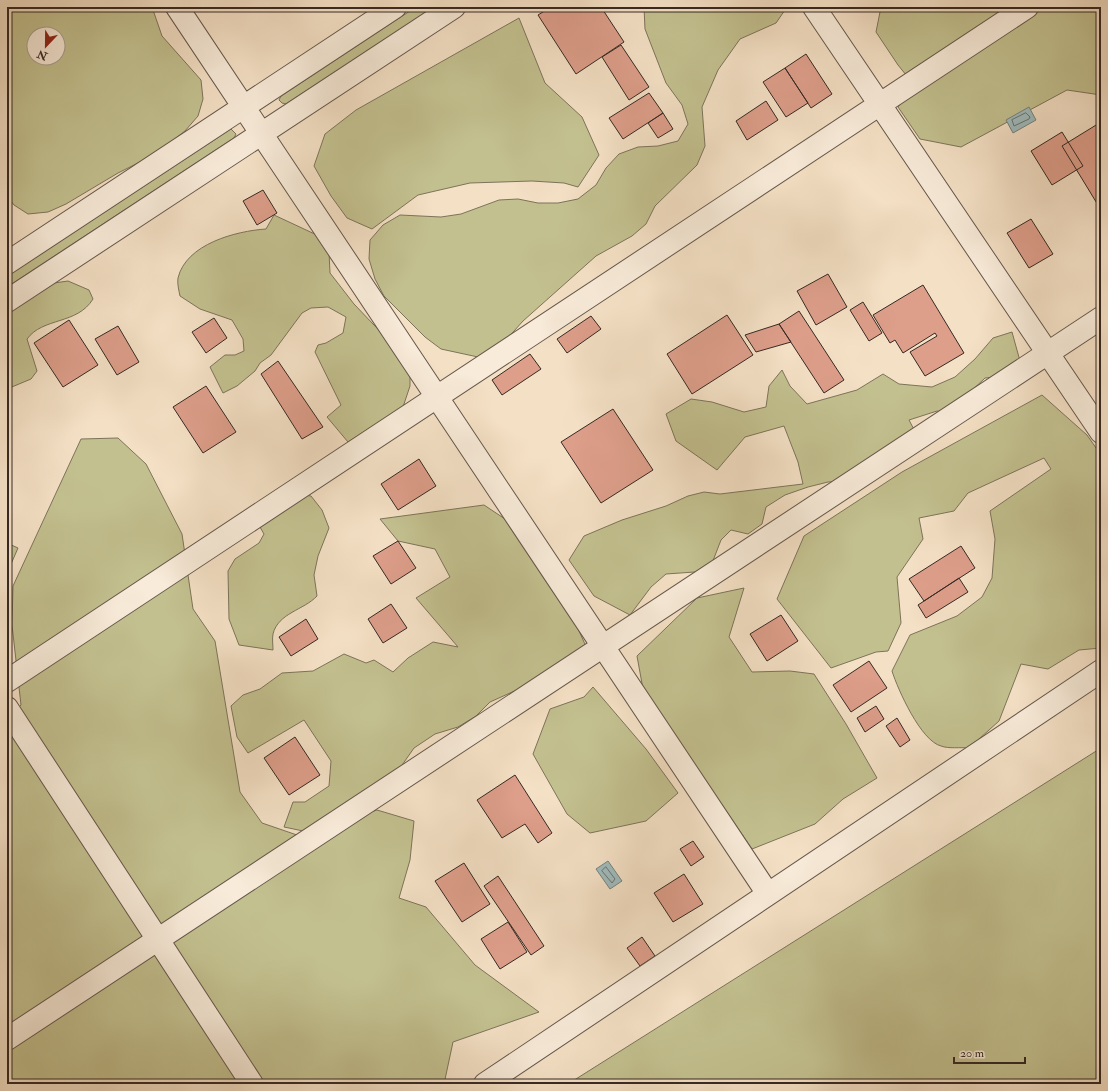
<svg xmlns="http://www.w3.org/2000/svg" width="1108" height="1091" viewBox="0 0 1108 1091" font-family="'IM FELL Double Pica',serif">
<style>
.green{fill:#c3c08f;stroke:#7c745a;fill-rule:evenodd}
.water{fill:#9fbbbd;stroke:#758180}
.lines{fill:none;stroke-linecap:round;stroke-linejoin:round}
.shore{stroke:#6a7270;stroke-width:1}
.building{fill:#dd9e8a;stroke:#362924}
.minor-casing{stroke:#66574c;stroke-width:24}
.minor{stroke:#f8ebd9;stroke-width:22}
</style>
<rect width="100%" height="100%" fill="#f4e0c5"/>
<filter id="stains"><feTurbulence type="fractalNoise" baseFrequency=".005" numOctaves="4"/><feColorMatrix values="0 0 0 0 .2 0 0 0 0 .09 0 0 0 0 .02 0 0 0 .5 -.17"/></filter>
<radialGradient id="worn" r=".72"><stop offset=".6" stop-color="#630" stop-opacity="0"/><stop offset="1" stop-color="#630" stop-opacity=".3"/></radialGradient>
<path class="green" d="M7,7H152L162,36L201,80L203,99L198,116L185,131L154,155L118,173L66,204L48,212L28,214L14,205L7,196ZM34,34H58V58H34Z
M416,7H434L286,104L282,103L279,100L281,96Z
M644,7H787L776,23L740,39L718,70L702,107L705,146L697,165L655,206L646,224L632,236L596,256L523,321L496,351L478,357L441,349L425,337L384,296L375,279L369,259L370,240L383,225L400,215L441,217L461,214L499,200L518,199L538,203H558L578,199L596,185L606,168L619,154L638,147L658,146L678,141L688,124L682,105L666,83L645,29Z
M881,7H1101V95L1067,90L961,147L920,139L898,107L915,86L898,65L876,32Z
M519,18L545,83L582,117L599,155L578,187L564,183L532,181L470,183L418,195L372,229L347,218L331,196L314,166L325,134L356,110Z
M231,129L236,134L234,138L7,287V276Z
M274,215L319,236L329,252L330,273L354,304L393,345L410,376V386L403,407L348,442L327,417L341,405L315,352L318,345L326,343L343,333L346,317L328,307L311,308L302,313L271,355L260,363L255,371L237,386L223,393L210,367L225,355H235L244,351L243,339L232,320L200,309L180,296C179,291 177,283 178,278C186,244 236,231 266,229Z
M68,281L89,290L93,299C77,325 43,317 27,339L37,371L31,379L7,389V301L40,285Z
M1012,332L1020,361L1004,376L985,378L948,413L937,411L909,420L920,441L845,481L828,482L808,487L785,495L766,507L762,524L748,534L731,530L721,540L709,571L666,574L651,587L630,615L594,596L569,560L584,536L622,520L666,506L688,496L704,492L720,494L803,484L798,462L784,426L745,437L717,470L676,441L666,414L691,399L712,402L744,412L766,407L769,386L782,370L790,386L807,404L857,390L883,374L899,384L932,387L955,377L975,359L993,338Z
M1042,395L1087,435L1101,455V648L1079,650L1048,669L1021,664L999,721L969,748C960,747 949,749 941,746C921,741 898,690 892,671L910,635L957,616L982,597L992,578L995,539L990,511L1051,469L1044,458L968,493L954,511L919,518L923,539L897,577L901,623L888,651L876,652L831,668L777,599L804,536L902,472Z
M118,438L146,464L182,534L193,609L215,641L240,792L262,823L297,835L308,832L284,827L293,802H305L329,786L331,761L304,720L248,753L237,737L231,706L243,695L260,689L282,673L313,671L344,654L366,663L374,660L393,672L408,658L433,642L458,647L416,598L450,577L435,549L398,541L380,519L484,505L520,529L563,595L588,651L530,684L490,702L476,716L458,727L435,734L414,748L393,778L324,827L377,810L414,821L410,860L399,898L426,907L475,965L539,1012L453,1042L444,1084H7V719L21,705L12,625L13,586L81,439Z
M297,494L311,496L322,510L329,528L318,556L314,575L317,596C304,610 278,613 273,634C272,639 273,645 273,650L239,645L229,619L228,571L235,559L259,543L264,534L257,522Z
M7,543L18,548L8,571L7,613Z
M744,588L729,637L752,672L790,671L814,674L846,724L877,778L843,799L815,824L752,849L643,689L637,656L697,598Z
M593,687L646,749L678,793L646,821L590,833L567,814L533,754L550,709L584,697Z
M1101,748V1084H568Z"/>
<path class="water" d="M1029,107L1036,120L1013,133L1006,120Z
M608,861L622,881L610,889L596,869Z"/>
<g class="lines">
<path class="shore" d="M1026,113L1030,117L1029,119L1014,126L1012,120Z
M606,867L615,879L612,883L602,871Z"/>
</g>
<path class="building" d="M551,7H601L624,42L576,74L538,15Z
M621,45L649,87L629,100L602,57Z
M806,54L832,94L811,108L785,68Z
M785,68L808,103L786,117L763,82Z
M649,93L663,113L623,139L609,118Z
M766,101L778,120L747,140L736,121Z
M663,113L673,129L658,138L648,123Z
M1101,122V210L1062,146Z
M1062,132L1083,166L1052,185L1031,151Z
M263,190L277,213L257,225L243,201Z
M1031,219L1053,254L1029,268L1007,233Z
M828,274L847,307L816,325L797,291Z
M923,285L964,353L925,376L910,352L937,336L935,333L903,353L895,340L890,343L873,315Z
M863,302L882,333L869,341L850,310Z
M799,311L844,380L824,393L779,324Z
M727,315L753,355L692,394L667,354Z
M591,316L601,329L567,353L557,339Z
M214,318L227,338L206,353L192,332Z
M69,320L98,365L63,387L34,343Z
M779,324L791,342L756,352L745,335Z
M118,326L139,362L117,375L95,339Z
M530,354L541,369L502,395L492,380Z
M278,361L323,427L302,439L261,374Z
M206,386L236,432L203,453L173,407Z
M613,409L653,470L601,503L561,442Z
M419,459L436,486L398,510L381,484Z
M398,541L416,568L391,584L373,556Z
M961,546L975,568L924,601L909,579Z
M959,578L968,592L926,618L918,605Z
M391,604L407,628L383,643L368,619Z
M781,615L798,641L767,661L750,634Z
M306,619L318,639L291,656L279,637Z
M869,661L887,688L851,712L833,685Z
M876,706L884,719L865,732L857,718Z
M897,718L910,740L900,747L886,726Z
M295,737L320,775L289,795L264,758Z
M515,775L552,833L538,843L525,824L502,838L477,800Z
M693,841L704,857L691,866L680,849Z
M464,863L490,904L462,922L435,881Z
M684,874L703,904L673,922L654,893Z
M498,876L544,946L531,955L484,886Z
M508,922L527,952L500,969L481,939Z
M642,937L655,956L640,966L627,948Z"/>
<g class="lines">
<g class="minor-casing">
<path id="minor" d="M177,7L768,894
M814,7L1101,432
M7,263L395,7
M7,301L454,7
M7,681L1027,7
M7,708L252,1084
M7,1039L1101,318
M485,1084L1101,671"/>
</g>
<use href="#minor" class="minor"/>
</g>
<rect width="1108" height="1091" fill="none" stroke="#f4e0c5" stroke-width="24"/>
<rect x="8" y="8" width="1092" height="1075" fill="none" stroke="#362924" stroke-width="2"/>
<rect x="12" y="12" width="1084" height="1067" fill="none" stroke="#362924"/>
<g transform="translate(46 46) rotate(202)"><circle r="19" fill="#f8ebd9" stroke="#aa9d91"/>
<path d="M0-3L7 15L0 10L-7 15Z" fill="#8f2418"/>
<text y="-6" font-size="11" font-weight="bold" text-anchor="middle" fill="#362924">N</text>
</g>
<path d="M954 1057v6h71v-6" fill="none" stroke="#362924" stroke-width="2"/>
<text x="960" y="1057" font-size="12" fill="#362924" stroke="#f8ebd9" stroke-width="3" paint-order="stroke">20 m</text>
<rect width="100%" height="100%" filter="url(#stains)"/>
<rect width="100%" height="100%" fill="url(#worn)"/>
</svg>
